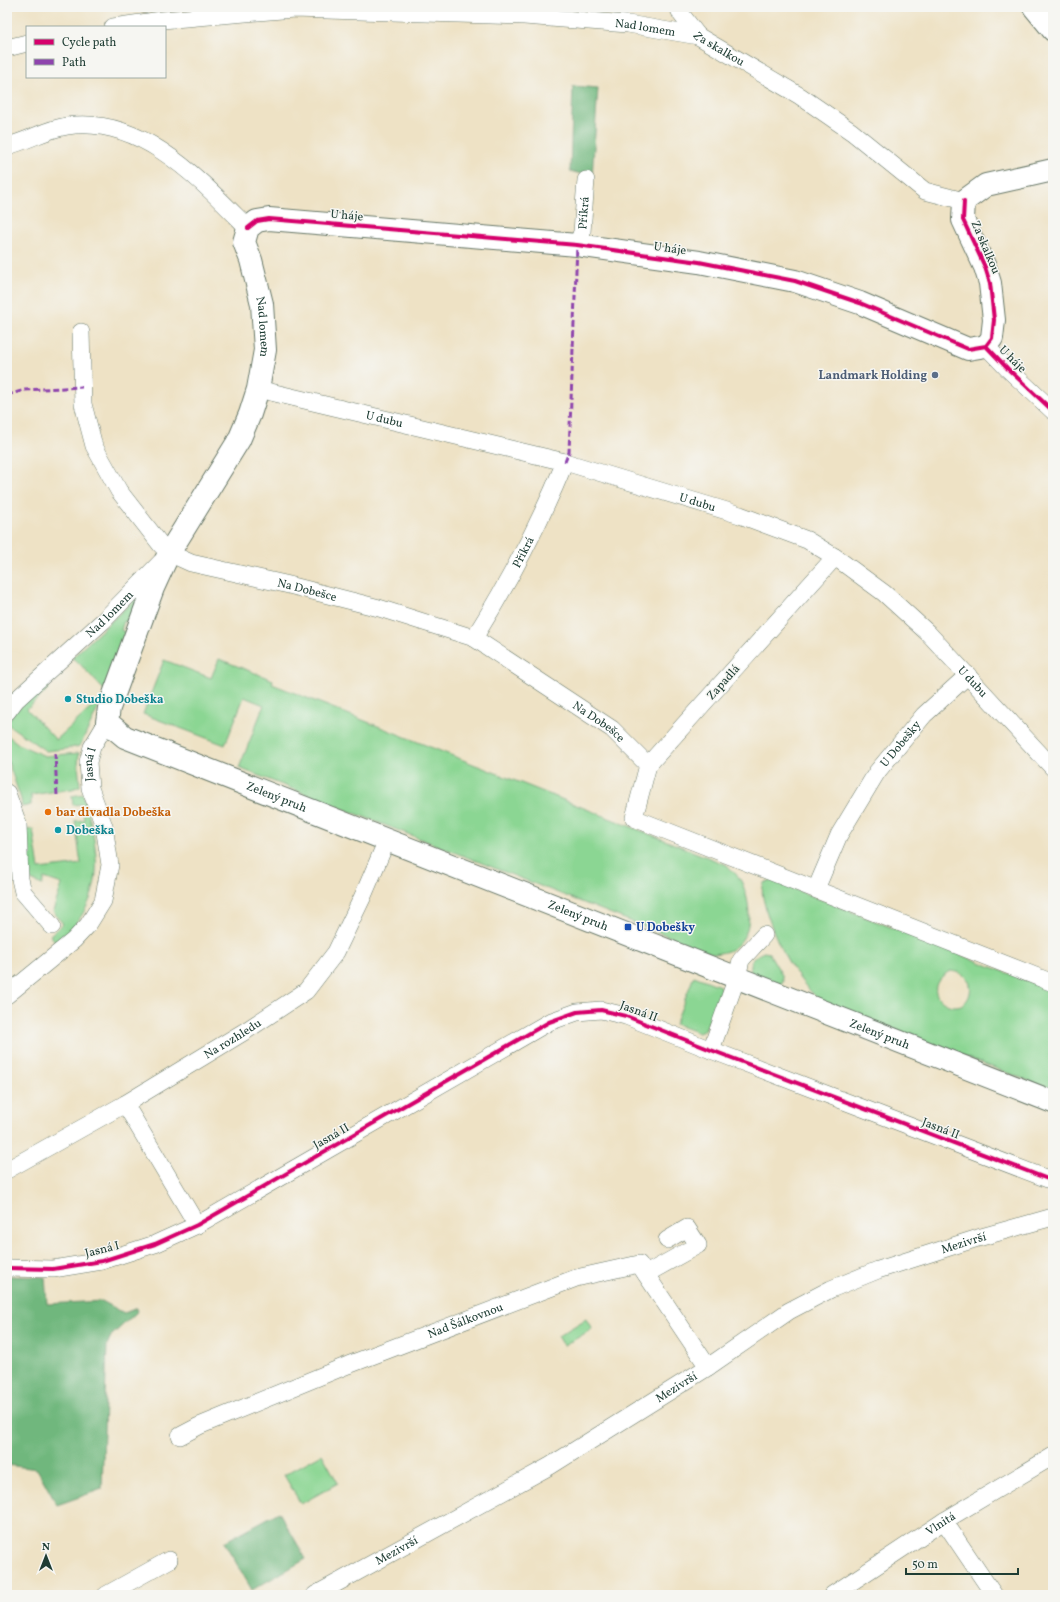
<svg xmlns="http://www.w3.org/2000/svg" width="1060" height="1602" viewBox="0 0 1060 1602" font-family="Vollkorn,serif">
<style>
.green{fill:#8bd693;stroke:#558a64;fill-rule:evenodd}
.forest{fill:#70b77d;stroke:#487a58}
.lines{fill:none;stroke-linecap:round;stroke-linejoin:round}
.minor-casing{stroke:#677767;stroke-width:18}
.tertiary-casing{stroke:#677767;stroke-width:24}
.minor{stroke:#fff;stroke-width:17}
.tertiary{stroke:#fff;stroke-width:22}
.quiet{stroke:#8e44ad;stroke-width:3;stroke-dasharray:6 3;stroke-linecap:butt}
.cycleway-casing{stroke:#f6f6f2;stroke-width:6}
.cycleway{stroke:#d6006c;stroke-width:4}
.service-dot{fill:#5c6f8a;stroke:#f6f6f2;stroke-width:1.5}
.culture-dot{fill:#0f9aa8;stroke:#f6f6f2;stroke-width:1.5}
.food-dot{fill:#e8710a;stroke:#f6f6f2;stroke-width:1.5}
.transit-dot{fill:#1a4fb4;stroke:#f6f6f2;stroke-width:1.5}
.labels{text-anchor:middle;stroke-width:3;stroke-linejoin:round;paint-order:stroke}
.street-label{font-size:12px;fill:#1f3d34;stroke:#f6f6f2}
.service-label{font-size:12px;font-weight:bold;fill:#4e5e75;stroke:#f6f6f2;text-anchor:end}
.culture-label{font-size:12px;font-weight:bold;fill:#0d838f;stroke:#f6f6f2;text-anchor:start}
.food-label{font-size:12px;font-weight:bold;fill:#c56008;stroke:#f6f6f2;text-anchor:start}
.transit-label{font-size:12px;font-weight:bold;fill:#164399;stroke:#f6f6f2;text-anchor:start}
</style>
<rect width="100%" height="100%" fill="#f6f6f2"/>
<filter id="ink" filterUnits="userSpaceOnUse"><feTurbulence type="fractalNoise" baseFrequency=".025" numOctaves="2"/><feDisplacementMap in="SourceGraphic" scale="8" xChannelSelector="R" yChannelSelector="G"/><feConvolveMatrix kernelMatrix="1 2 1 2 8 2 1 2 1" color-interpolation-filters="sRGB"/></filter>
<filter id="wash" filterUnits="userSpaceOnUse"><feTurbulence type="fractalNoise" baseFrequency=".012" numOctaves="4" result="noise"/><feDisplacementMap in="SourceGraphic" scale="16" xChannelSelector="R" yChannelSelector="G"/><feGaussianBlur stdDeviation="0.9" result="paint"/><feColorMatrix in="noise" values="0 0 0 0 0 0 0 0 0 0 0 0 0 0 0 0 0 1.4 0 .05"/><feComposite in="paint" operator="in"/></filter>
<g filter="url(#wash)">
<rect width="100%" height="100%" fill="#eee2c5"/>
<path class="green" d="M137,597L138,600L131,619L128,618L126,622L124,621L121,630L125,632L124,637L104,690L79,663L72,658Z
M219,659L273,680L272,684L727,865C731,870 738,875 741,881C751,902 755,935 732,949C728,952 720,953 714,954L239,768L264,705L244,697L225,745L143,714L164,660L211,678Z
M46,683L49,688L27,709L56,740L104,696L80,746L65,749L46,751L7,724L14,712Z
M7,735L20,745L45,756L79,753L78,765L80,786L72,789L31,795V805L22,807L21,799L7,759Z
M83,794C100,855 109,896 57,944L50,935L63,924L53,911L62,884L44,878L42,885L29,879L25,830L33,829L39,869L81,864L75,821L84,820L82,804L73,805L72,796Z
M771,880L1053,991V1090L824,1004C795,980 777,946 766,910C764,900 760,893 764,883ZM950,971C962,972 973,979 970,993C963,1024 911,993 950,971Z
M764,952L769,953L782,975L783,981L781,984L752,973C746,963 754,956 764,952Z
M694,976L720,986V992L705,1030L699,1033L675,1024Z
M586,1319L592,1329L564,1346L558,1336Z
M322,1454L338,1483L301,1504L284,1475Z"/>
<path class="forest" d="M573,86L598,88L592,177L570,171Z
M7,1276L45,1277L47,1304L102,1301L124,1313L137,1308L138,1311L111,1336L107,1345L102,1489L57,1505L37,1469L7,1465Z
M279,1512L306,1559L252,1590L224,1542Z"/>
</g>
<g filter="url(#ink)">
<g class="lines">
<g class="minor-casing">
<g id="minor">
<path id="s1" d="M678,7L681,14L698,36L800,96L852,132L925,191L964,201"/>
<path id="s2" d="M113,27L162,20L294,9L524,16L628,24L698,36"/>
<path d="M7,48L27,43"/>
<path d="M7,146C28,141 46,129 67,126C142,115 201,181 248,228"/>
<path id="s3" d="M577,245L582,232L586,180"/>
<path id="s4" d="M81,332L83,404L94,446L119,491L161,545L169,553L191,563L285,584L379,608L474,638L612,729L648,765"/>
<path d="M986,346L1008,369L1053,411"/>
<path id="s5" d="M258,389L565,462L740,515L807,540L835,557L884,593L928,633L1053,768"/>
<path d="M835,557L648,765L634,818L1053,983"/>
<path id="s6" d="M474,638C509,582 540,523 565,462"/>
<path id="s7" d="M7,712L16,700L103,621L161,562"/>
<path d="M7,793L18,824L20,879L23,892L52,926"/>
<path id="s8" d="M816,889L839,835L877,772L924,715L968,675"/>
<path id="s9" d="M7,995L74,940L88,925L103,901L110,865L104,826L90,788L88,762L92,747L107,722"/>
<path d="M711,1050L737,977L741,960L764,935"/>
<path d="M125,1104L197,1225"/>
<path id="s10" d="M7,1170L125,1104L247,1030L306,991L336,952L363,896L387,840"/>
<path d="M7,1268L53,1269L102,1261L155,1244L197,1225L549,1022L577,1012L601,1010L626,1016L711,1050L1053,1181"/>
<path d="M646,1274L698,1245L687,1228L667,1240"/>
<path id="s11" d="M180,1436L199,1426L348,1365L576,1278L639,1264L708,1367"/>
<path d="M944,1521L994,1595"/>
<path d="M106,1595L169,1560"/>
<path id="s12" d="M315,1595L550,1466L708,1367L789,1311L831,1289L878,1270L978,1238L1053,1217"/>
<path id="s13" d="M832,1595L944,1521L1053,1456"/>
</g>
</g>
<g class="tertiary-casing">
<g id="tertiary">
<path d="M1034,7L1053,30"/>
<path id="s14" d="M1053,170L986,185L964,201L963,220L985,267L990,283L994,320L992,338L986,346L968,349L860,303L795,281L699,262L577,245L269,219L257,221L248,228L244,242L251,260L262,304L265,350L258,389L250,414L239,440L169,553L153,588L109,708L107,722L125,737L1053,1102"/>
</g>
</g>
<use href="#minor" class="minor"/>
<use href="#tertiary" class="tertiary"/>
<path class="quiet" d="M7,357V370
M7,395L25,390L82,387
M565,462L569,452L577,245
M55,753L57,796"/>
<g class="cycleway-casing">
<path id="cycleway" d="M964,201L963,220L985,267L990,283L994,320L992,338L986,346
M248,228L257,221L269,219L577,245L699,262L795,281L860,303L968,349L986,346
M986,346L1008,369L1053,411
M7,1268L53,1269L102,1261L155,1244L197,1225L549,1022L577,1012L601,1010L626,1016L711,1050L1053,1181"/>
</g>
<use href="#cycleway" class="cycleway"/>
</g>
</g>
<circle class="service-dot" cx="935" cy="375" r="4"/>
<g class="culture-dot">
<circle cx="68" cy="699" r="4"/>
<circle cx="58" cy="830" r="4"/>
</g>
<circle class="food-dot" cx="48" cy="812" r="4"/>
<rect class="transit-dot" x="624" y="923" width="8" height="8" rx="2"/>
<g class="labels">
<g class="street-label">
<text dy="4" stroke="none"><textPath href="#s2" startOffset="534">Nad lomem</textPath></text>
<text dy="4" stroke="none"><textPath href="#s1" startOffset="60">Za skalkou</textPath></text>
<text dy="4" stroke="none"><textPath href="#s3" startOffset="33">Příkrá</textPath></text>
<text transform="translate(347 215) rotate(5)" y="4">U háje</text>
<text transform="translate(986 247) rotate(67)" y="4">Za skalkou</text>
<text transform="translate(670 248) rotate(8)" y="4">U háje</text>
<text dy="4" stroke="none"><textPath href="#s14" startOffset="1109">Nad lomem</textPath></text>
<text transform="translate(1013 359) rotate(45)" y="4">U háje</text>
<text dy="4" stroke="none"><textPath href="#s5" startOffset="130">U dubu</textPath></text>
<text dy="4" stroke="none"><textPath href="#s5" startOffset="454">U dubu</textPath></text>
<text dy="4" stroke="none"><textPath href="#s6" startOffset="99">Příkrá</textPath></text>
<text dy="4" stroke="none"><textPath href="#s4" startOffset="390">Na Dobešce</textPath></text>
<text dy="4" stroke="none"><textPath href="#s7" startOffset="142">Nad lomem</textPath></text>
<text dy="4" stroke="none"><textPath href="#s5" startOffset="789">U dubu</textPath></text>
<text transform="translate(723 682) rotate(-48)" y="4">Zapadlá</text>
<text dy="4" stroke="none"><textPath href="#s4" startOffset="714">Na Dobešce</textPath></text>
<text dy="4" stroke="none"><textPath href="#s8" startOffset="169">U Dobešky</textPath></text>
<text dy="4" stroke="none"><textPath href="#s9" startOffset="276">Jasná I</textPath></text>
<text dy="4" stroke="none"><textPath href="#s14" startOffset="1726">Zelený pruh</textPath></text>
<text dy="4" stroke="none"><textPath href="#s14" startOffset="2050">Zelený pruh</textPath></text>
<text transform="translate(639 1011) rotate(20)" y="4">Jasná II</text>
<text dy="4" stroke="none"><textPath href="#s14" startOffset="2374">Zelený pruh</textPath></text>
<text dy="4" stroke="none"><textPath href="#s10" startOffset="261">Na rozhledu</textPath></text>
<text transform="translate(941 1128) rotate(21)" y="4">Jasná II</text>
<text transform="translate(331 1136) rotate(-30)" y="4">Jasná II</text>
<text dy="4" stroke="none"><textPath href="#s12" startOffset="741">Mezivrší</textPath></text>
<text transform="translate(102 1249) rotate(-14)" y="4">Jasná I</text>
<text dy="4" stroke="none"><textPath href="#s11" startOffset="308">Nad Šálkovnou</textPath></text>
<text dy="4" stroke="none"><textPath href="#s12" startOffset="417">Mezivrší</textPath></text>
<text dy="4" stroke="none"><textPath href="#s13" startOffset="130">Vlnitá</textPath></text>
<text dy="4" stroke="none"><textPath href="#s12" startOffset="93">Mezivrší</textPath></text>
</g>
<g class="service-label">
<text x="927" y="379">Landmark Holding</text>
</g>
<g class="culture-label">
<text x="76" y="703">Studio Dobeška</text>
<text x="66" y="834">Dobeška</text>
</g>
<g class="food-label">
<text x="56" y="816">bar divadla Dobeška</text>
</g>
<g class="transit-label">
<text x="636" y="931">U Dobešky</text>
</g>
</g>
<rect width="1060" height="1602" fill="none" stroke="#f6f6f2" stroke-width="24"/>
<rect x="26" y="26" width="140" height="52" fill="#f6f6f2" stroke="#a0aca6"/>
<rect x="34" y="39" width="20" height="6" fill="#d6006c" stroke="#a0aca6"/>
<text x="62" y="46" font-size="12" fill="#1f3d34">Cycle path</text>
<rect x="34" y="59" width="20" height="6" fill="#8e44ad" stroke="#a0aca6"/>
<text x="62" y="66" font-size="12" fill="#1f3d34">Path</text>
<g transform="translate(46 1556)" stroke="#f6f6f2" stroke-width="3" paint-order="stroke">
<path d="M0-3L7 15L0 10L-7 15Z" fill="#1f3d34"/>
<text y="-6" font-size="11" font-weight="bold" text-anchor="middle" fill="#1f3d34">N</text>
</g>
<path d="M906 1568v6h112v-6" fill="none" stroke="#1f3d34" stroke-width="2"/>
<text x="912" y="1568" font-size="12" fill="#1f3d34" stroke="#f6f6f2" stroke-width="3" paint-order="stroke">50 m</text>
</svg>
